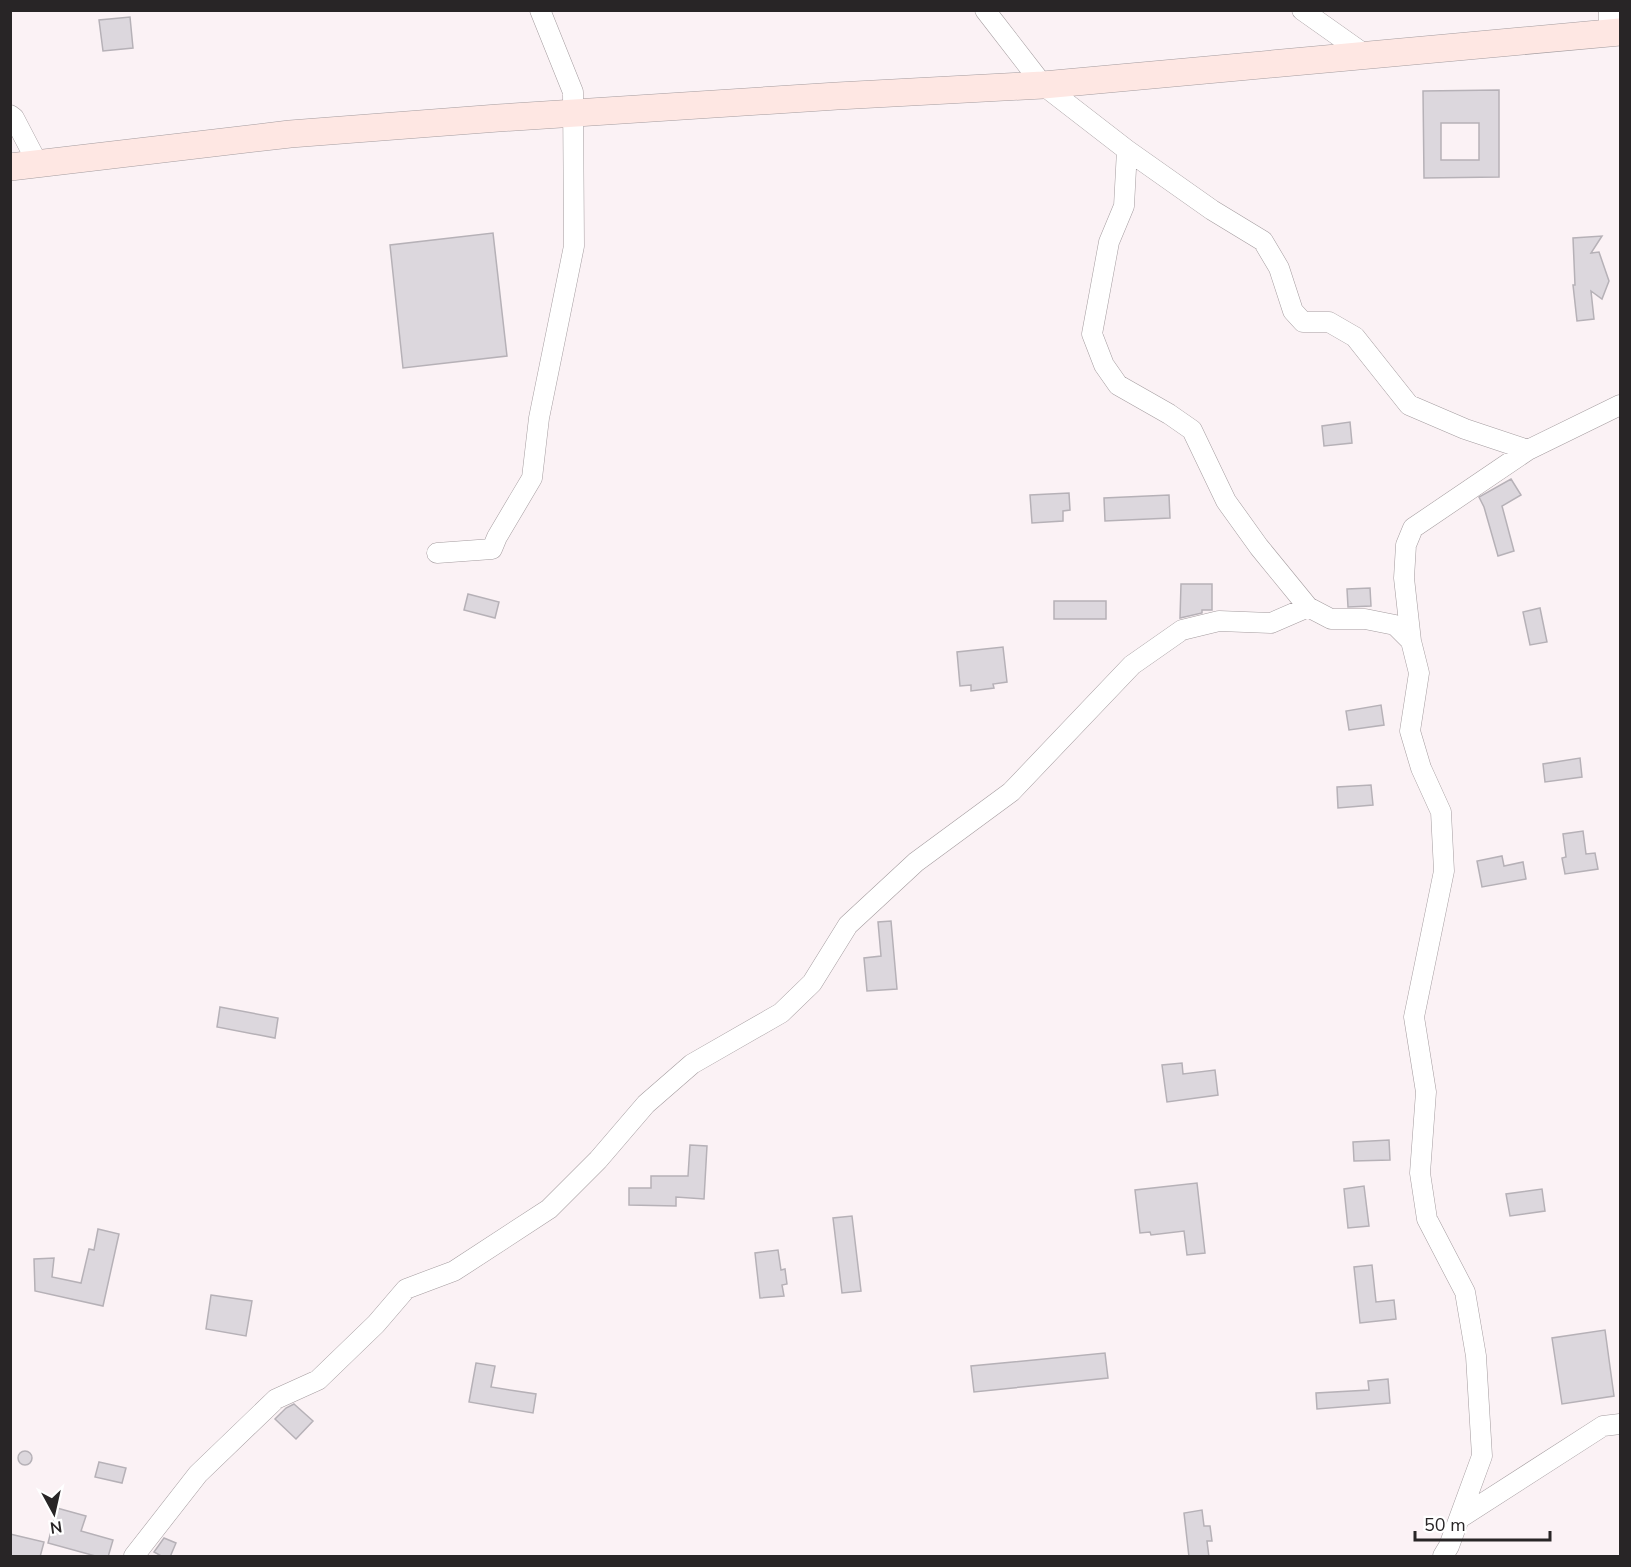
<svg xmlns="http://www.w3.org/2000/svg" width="1631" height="1567" viewBox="0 0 1631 1567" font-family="'Nunito Sans',sans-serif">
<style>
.building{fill:#dcd7dd;stroke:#b6b1b7;stroke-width:1.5;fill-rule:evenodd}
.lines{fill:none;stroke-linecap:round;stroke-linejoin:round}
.street-casing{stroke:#a49c9f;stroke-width:21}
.secondary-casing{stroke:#a49c9f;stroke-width:28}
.street{stroke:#fff;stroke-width:20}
.secondary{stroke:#fee7e3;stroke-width:27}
</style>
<rect width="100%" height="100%" fill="#fbf2f5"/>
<path class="building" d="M130,17L133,48L103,51L99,20Z
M1499,90V177L1424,178L1423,91ZM1441,123H1479V160H1441Z
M493,233L507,356L403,368L390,245Z
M1602,236L1591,253L1599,252L1609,281L1602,299L1591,291L1594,319L1577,321L1573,285H1575L1573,238Z
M1350,422L1352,443L1324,446L1322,426Z
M1511,479L1521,495L1502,506L1514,551L1498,556L1484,507L1479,497Z
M1069,493L1070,510L1063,511V521L1032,523L1030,495Z
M1169,495L1170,518L1105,521L1104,498Z
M1181,584H1212V610H1202V613L1180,618Z
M1370,588L1371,606L1348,607L1347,589Z
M468,594L499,602L495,618L464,610Z
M1054,601H1106V619H1054Z
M1540,608L1547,642L1530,645L1523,612Z
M1003,647L1007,682L993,684L994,688L971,691V685L960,686L957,652Z
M1381,705L1384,725L1349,730L1346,711Z
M1580,758L1582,777L1545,782L1543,764Z
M1371,785L1373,805L1338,808L1337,787Z
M1583,831L1586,854L1595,853L1598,869L1565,874L1562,858L1566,857L1563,834Z
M1502,856L1504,866L1523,862L1526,879L1482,887L1477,861Z
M891,921L897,989L867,991L864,958L881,956L878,922Z
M220,1007L278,1018L275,1038L217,1027Z
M1182,1063L1183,1074L1215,1070L1218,1095L1167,1102L1162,1065Z
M1389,1140L1390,1160L1354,1161L1353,1142Z
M690,1145L707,1146L704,1199L676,1197V1206L629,1205V1188H651V1176H688Z
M1197,1183L1205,1253L1187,1255L1184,1231L1151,1235L1150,1232L1140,1233L1135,1190Z
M1364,1186L1369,1226L1348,1228L1344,1189Z
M1542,1189L1545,1211L1510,1216L1506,1194Z
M852,1216L861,1291L842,1293L833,1218Z
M98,1229L119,1234L103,1306L35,1291L34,1259L54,1258L52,1277L81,1283L89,1249L94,1250Z
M778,1250L781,1270L785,1269L787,1284L782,1285L784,1296L760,1298L755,1253Z
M1372,1265L1376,1302L1394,1300L1396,1319L1360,1323L1354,1267Z
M211,1295L252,1301L246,1336L206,1329Z
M1605,1330L1614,1396L1562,1404L1552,1338Z
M1105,1353L1108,1378L974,1392L971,1366Z
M476,1363L495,1366L491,1387L536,1394L533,1413L469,1402Z
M1388,1379L1390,1403L1317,1409L1316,1393L1369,1390L1368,1381Z
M294,1404L313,1421L296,1439L275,1419L286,1408Z
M18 1458a7 7 0 1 1 14 0a7 7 0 1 1-14 0Z
M99,1462L126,1468L122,1483L95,1477Z
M57,1508L86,1516L81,1531L113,1540L108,1557H99L48,1543Z
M1202,1510L1204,1526H1210L1212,1541H1207L1209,1557H1189L1184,1513Z
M10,1534L44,1542L40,1557H10Z
M164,1538L176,1543L170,1557H163L154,1552Z"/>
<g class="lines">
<g class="street-casing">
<path id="street" d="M985,10L1043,85L1127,150L1124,206L1109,242L1092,334L1104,365L1118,385L1169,414L1192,430L1226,501L1259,547L1308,607L1331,619H1365L1395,625L1411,641L1419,673L1410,731L1421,768L1441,812L1444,871L1414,1017L1426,1092L1420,1173L1427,1219L1465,1292L1476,1356L1482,1456L1449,1546L1443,1556
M1302,10L1367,56
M1609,33V10
M10,115L14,118L38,164
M1127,150L1212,210L1263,241L1279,268L1293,311L1303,322H1329L1355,337L1409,405L1465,429L1528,450
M437,553L492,549L497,537L532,478L539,418L574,246L573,92L540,10
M1411,641L1404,578L1406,545L1413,528L1528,450L1620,405
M1460,1518L1603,1426L1620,1424
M134,1556L198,1474L276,1399L318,1380L376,1324L406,1289L454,1271L549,1209L598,1160L646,1104L692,1064L781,1013L812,983L848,925L916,862L1011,792L1132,665L1182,630L1219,621L1271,623L1308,607"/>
</g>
<g class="secondary-casing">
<path id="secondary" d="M10,167L290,134L498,118L837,96L1043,85L1620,32"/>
</g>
<use href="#street" class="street"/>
<use href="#secondary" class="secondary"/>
</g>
<rect width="1631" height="1567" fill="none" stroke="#282526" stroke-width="24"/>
<g transform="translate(54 1513) rotate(172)" stroke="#ffffff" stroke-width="4.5" paint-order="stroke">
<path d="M0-4.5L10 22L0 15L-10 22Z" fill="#282526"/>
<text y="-9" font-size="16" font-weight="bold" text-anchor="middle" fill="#282526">N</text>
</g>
<path d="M1415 1531v9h135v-9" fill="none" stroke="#282526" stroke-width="3"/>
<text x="1424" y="1531" font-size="18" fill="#282526" stroke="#ffffff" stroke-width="4.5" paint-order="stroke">50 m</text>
</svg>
